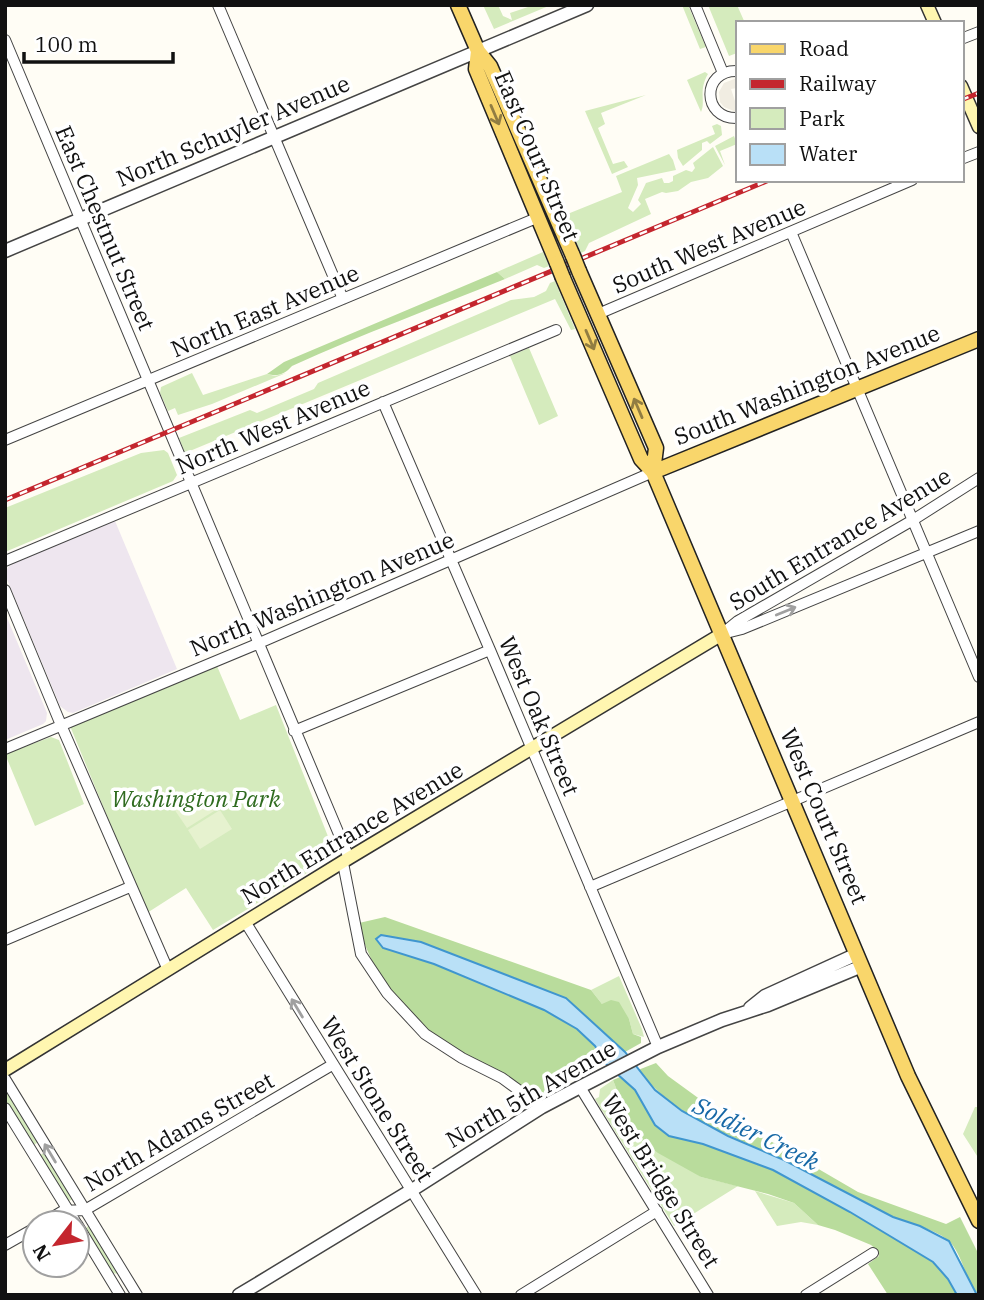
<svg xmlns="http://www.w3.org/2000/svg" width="984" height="1300" viewBox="0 0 984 1300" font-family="'IBM Plex Serif',serif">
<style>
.industrial{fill:#eee6ef}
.green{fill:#d5ebbd}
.forest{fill:#b9dc9c}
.pitch{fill:#e6f2cf}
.plaza{fill:#f1ede2}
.water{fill:#b9e0f7;stroke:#3f96cf;stroke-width:2}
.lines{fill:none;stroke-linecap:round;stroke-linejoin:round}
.minor-casing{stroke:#444;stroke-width:12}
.tertiary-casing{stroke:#444;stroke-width:15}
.secondary-casing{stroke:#333;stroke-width:15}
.primary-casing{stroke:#222;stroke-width:17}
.minor{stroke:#fff;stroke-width:10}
.tertiary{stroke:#fff;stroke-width:12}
.secondary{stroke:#fff6b0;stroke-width:12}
.primary{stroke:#f9d66b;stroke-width:14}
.rail-casing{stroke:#c4262e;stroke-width:5}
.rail{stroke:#fff;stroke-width:2.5;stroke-dasharray:8;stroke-linecap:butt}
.primary-bridge-casing{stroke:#222;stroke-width:17;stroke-linecap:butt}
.primary-bridge{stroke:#f9d66b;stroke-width:14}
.oneway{stroke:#917d42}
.oneway2{stroke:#a0a0a0}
.labels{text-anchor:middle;stroke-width:7;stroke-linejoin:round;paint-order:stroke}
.street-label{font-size:23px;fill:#111;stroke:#fff}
.park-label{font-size:23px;font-style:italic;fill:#2f6b1f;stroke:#fff}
.water-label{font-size:24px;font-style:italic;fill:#1768a6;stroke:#fff}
</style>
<rect width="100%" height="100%" fill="#fffdf5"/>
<path class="industrial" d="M115,521L177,669L73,713L68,712L60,706L58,701L6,577V572L8,567L16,562Z
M5,613L47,713L46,721L43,724L5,740Z"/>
<path class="green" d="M483,5H498L503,16L512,20L510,13L534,5H551L494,29Z
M682,5H688L706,47L700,49Z
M708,5H737L745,23H737V53L729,56Z
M705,72L708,74C698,91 706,101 701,112L687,80Z
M646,95L601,113L605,124L598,128L613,164L624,161L628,167L612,174L585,111Z
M717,124L721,126L722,135L710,144L707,141L702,143V150L683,166L678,158L677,150L715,134L712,126Z
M734,136L737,144L720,151L725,165L715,146Z
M713,147L723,166L708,178L691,182L678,191L666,193L662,192L645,199L651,214L589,243L585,251L581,253L565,215L622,192L616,176L669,154L673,160L676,170L637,178L638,185L628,208L633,212L641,204L638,200L646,183L662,178L664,183H669L673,181V176L686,170L692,172L695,168L693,163Z
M543,252L549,266L544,268L537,265L505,279L497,272Z
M555,281L575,329L571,330L555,299L185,453L179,438L250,410L257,413L314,389L318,383L511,300L534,297L546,291L550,283Z
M529,348L558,416L539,425L510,356Z
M192,373L203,395L267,374L275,376L286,373L212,404L178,415L175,408L168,411L160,393L161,387Z
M164,450L168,453L177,475L173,481L5,552V508L141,453Z
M217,666L240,720L276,705L333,849L330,859L213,930L186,888L147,913L70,726Z
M51,737L59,740L84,804L35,826L5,754Z
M619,976L642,1029L644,1037L633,1034L629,1019L602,1004L591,990Z
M613,1080L627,1117L701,1177L738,1186L674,1226L595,1099L599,1097L600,1089Z
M5,1085L39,1141L33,1146L5,1105Z
M975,1107H979V1159L963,1134Z
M44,1153L47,1155L73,1199L67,1202L40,1155Z
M755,1191L794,1203L818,1225L801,1222L777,1226Z
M88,1226L91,1229L119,1274L112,1273L85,1229Z"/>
<path class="forest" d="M497,272L505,279C434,308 362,334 292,366C285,374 278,377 267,374L284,362Z
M385,917L591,990L602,1004L611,1000L619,1002L629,1019L633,1034L641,1037V1043L625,1052L566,998L526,984L383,948L434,964L544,1010L577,1029L595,1046L606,1064L579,1074L549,1094L537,1093C501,1074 459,1057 428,1031C397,1005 366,962 359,923Z
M656,1063L668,1076L734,1124L767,1139L858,1192L946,1224L960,1217L979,1255V1295C966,1283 962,1252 948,1240C931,1227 908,1224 889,1215C854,1198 820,1179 786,1161C728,1133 681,1122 638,1070Z
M620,1077L635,1090L655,1125L772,1170L850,1212L933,1262L948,1279L957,1295H888L868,1264L879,1256L878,1251L871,1245L835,1230L818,1225L794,1203L768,1194L701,1177L658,1153L641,1140L627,1117L613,1080Z"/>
<path class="pitch" d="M206,789L219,808L187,828L174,809Z
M220,810L232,829L200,849L188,830Z"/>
<path class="plaza" d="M737,78V88L731,89L735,101L737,100V111H734L724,107L720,102L719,92L724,83Z"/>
<path class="water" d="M381,935L421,942L566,998L625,1052L655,1090L682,1111L728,1136L784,1160L893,1217L920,1226L949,1241L977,1295H957L948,1279L933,1262L850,1212L773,1170L703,1144L669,1136L655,1125L635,1090L606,1064L595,1046L577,1029L544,1010L434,964L383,948L376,939Z"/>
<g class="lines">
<g class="minor-casing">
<path id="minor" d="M218,5L343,299
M695,5L723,73
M961,39L979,32
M5,40L349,858
M737,71C701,70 702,119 737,118
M961,159L979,152
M791,232L979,677
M598,314L912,180
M383,402L490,650L658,1047
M5,440L539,217
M5,561L556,330
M5,590L61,725L168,970
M726,633L742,629L979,531
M722,634L738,621L913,520L979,478
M294,731L490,650
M5,749L257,644L653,472
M343,863L361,954L387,993L425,1034L462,1058L502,1078L542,1107
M590,887L979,722
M246,923L476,1295
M5,940L130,887
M5,1079L137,1295
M580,1087L708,1295
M5,1108L76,1223
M43,1223L63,1211L85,1210L332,1065
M77,1224L120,1295
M5,1245L35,1228
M521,1295L657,1211
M806,1295L873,1253"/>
</g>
<g class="tertiary-casing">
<path id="tertiary" d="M5,251L587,5
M750,1008L765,996L857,954
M239,1295L412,1190L542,1107L580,1087L658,1047L722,1020L768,1005L862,966"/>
</g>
<g class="secondary-casing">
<path id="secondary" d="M927,5L935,23
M961,86L979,127
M5,1070L349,858L722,634"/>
</g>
<g class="primary-casing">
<path id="primary" d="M458,5L478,51L490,66L573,256
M478,51L476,69L557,263
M579,271L656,448L653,472
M563,278L641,459L653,472L908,1076L979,1221
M653,472L979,339"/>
</g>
<use href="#minor" class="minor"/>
<use href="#tertiary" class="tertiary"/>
<use href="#secondary" class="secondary"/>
<use href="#primary" class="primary"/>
<g class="rail-casing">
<path id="rail" d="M961,100L979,93
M5,500L769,180"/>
</g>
<use href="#rail" class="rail"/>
<g class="primary-bridge-casing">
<path id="primary-bridge" d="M573,256L579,271
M557,263L563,278"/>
</g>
<use href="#primary-bridge" class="primary-bridge"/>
</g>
<defs><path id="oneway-shaft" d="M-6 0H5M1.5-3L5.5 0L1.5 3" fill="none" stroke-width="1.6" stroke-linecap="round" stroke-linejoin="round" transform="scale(1.75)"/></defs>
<g class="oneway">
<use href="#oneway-shaft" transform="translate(495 115) rotate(67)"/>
<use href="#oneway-shaft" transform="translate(590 340) rotate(67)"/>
<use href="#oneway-shaft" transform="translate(638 408) rotate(-113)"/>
</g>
<g class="oneway2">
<use href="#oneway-shaft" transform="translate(786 611) rotate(-22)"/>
<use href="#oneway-shaft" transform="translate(297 1008) rotate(-121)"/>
<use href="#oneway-shaft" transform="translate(50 1153) rotate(-121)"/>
</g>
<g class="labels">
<g class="street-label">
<text transform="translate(233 131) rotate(-23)" y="8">North Schuyler Avenue</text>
<text transform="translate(537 156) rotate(67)" y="8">East Court Street</text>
<text transform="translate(105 228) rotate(67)" y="8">East Chestnut Street</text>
<text transform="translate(709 246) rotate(-23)" y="8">South West Avenue</text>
<text transform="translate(265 311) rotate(-23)" y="8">North East Avenue</text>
<text transform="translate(807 385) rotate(-22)" y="8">South Washington Avenue</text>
<text transform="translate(273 427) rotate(-23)" y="8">North West Avenue</text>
<text transform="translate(840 539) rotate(-31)" y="8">South Entrance Avenue</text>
<text transform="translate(322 594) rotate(-23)" y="8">North Washington Avenue</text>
<text transform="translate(539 716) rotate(67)" y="8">West Oak Street</text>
<text transform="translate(824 816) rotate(67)" y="8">West Court Street</text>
<text transform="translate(352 833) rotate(-31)" y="8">North Entrance Avenue</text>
<text transform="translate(531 1094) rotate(-30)" y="8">North 5th Avenue</text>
<text transform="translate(377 1099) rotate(58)" y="8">West Stone Street</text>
<text transform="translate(179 1132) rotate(-30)" y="8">North Adams Street</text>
<text transform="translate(661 1181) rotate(58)" y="8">West Bridge Street</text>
</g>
<g class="park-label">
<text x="196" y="807">Washington Park</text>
</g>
<g class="water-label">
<text transform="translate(756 1134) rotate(26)" y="8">Soldier Creek</text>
</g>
</g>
<rect width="984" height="1300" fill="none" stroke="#111111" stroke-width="14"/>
<rect x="736" y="21" width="228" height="161" fill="#ffffff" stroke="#a0a0a0" stroke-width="2"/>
<rect x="750" y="44" width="35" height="10" fill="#f9d66b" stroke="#a0a0a0" stroke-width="2"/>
<text x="799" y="56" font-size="21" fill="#111111">Road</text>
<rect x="750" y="79" width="35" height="10" fill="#c4262e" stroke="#a0a0a0" stroke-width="2"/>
<text x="799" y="91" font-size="21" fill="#111111">Railway</text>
<rect x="750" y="108" width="35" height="21" fill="#d5ebbd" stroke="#a0a0a0" stroke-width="2"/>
<text x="799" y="126" font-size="21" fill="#111111">Park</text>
<rect x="750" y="144" width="35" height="21" fill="#b9e0f7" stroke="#a0a0a0" stroke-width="2"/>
<text x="799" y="161" font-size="21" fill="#111111">Water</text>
<g transform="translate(56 1244) rotate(239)"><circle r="33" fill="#ffffff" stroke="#a0a0a0" stroke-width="2"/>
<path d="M0-5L12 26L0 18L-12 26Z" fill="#c4262e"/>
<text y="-10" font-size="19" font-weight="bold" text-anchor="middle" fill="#111111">N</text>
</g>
<path d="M24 52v10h149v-10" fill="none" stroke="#111111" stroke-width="3.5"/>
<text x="35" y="52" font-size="21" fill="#111111" stroke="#ffffff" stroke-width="5" paint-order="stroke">100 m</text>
</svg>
